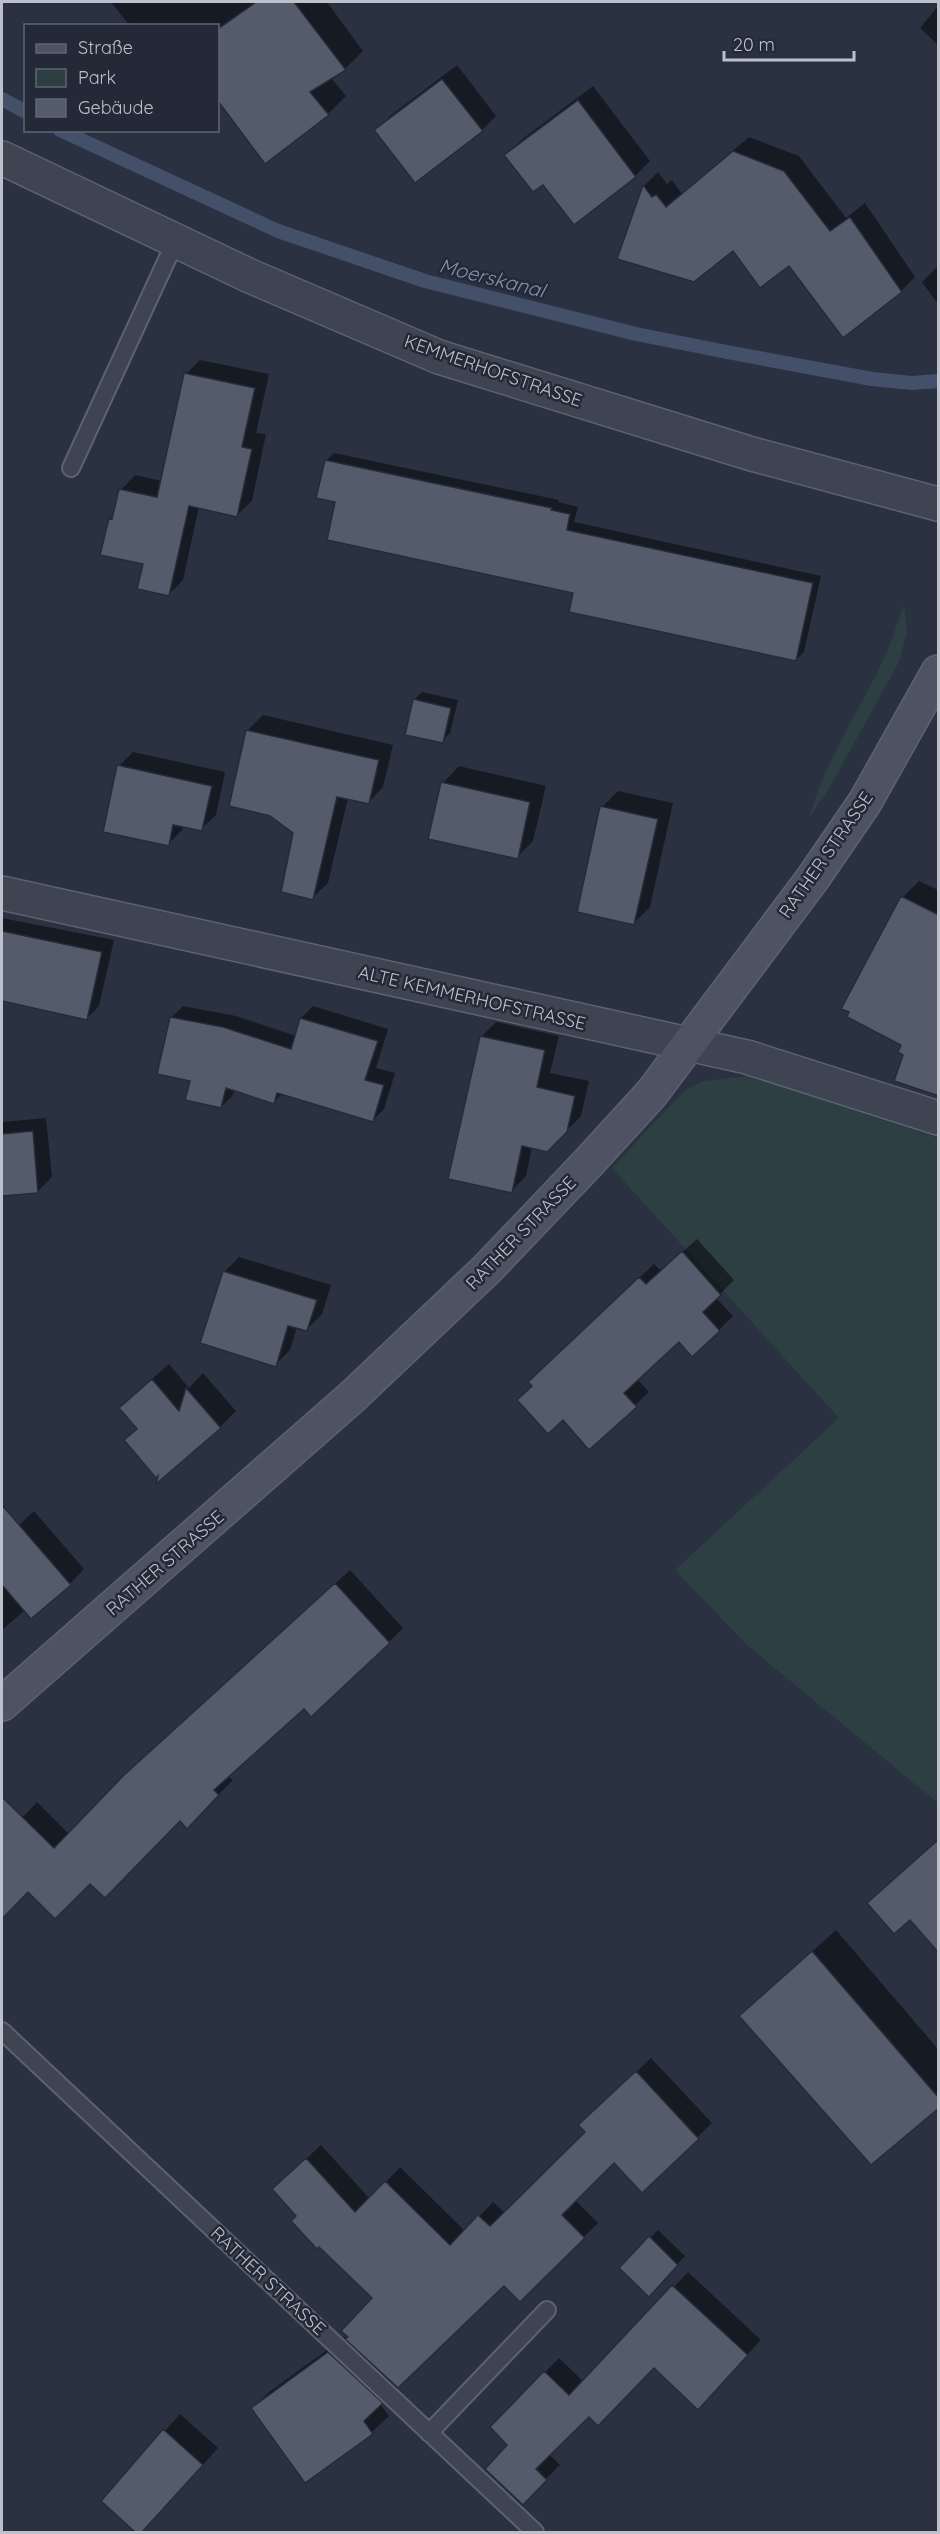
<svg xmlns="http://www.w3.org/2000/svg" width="940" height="2534" viewBox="0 0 940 2534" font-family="Quicksand,sans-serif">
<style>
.green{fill:#2d3f43}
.shadow{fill:#0007}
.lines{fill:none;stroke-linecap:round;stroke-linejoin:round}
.stream{stroke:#445069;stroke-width:14}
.building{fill:#545b6b;stroke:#252b38;stroke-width:1.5}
.lane-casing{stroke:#5c626e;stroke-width:20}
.street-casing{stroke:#5c626e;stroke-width:36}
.secondary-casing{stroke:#5c626e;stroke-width:36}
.lane{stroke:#3e4451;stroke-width:16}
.street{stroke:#3e4451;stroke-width:33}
.secondary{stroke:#4d5363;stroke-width:33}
.labels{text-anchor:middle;stroke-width:5;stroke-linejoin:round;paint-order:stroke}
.street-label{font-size:18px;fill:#bbc0cb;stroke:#232936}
.water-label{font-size:20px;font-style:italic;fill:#8694ae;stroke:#232936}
</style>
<rect width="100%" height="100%" fill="#2a3241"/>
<path class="green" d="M904,604L907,632L899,662L827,792L809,818C824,765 852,722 877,673C889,651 896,627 904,604Z
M749,1076L938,1138V1803L747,1645L675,1570L839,1418L612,1168L685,1090L704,1081Z"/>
<path class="shadow" d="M111,2H327L363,51L345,69L331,78L346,96L328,114L265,162L218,99V26H130Z
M938,6V45L920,28Z
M457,65L496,116L482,130H376L390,116Z
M593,86L650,161L635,176L574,223L544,183L506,155L521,140Z
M749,137L799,156L846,218L865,203L915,277L901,291L843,336L788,266L733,249L619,258L644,186L658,172L667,184L672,180L682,194Z
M938,266V304L922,282Z
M200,360L269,374L256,433L266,434L252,501L237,515L199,507L183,580L168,595L110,518L115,513L121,490L135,475L162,481L186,374Z
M334,453L559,500L558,502L578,507L574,522L821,576L804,652L796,660L575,592L337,501L326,461Z
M422,692L458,700L450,733L442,741L414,700Z
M263,715L393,745L383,787L368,803L348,798L328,883L312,898L295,832L247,731Z
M133,752L225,772L216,815L201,829L184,825L182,830L168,844L119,766Z
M459,766L546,786L533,841L517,857L443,783Z
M618,791L673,803L650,907L634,923L602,807Z
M919,881L938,890V1012L907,1046L903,897Z
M2,918L114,940L99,1006L87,1018L2,999Z
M183,1006L236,1016L296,1036L301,1018L313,1006L388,1029L376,1068L395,1073L384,1109L372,1121L283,1093L274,1102L234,1089L233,1095L221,1107L192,1080L171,1018Z
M496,1022L559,1036L550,1073L589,1081L581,1116L547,1150L532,1147L526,1176L511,1191L481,1037Z
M46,1118L52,1177L38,1191L2,1194V1122Z
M697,1239L734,1280L716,1298L733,1316L719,1330L679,1340L637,1379L649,1392L589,1448L624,1292L654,1264L661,1271Z
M239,1257L331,1285L322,1314L307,1329L297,1327L290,1350L275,1365L224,1272Z
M169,1364L189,1388L203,1373L236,1411L220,1427L161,1471L138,1428L137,1392Z
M34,1511L84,1569L70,1584L25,1610L2,1630V1541Z
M350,1570L403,1628L389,1642L304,1707L228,1776L233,1780L187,1826L180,1819L90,1882L28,1890L2,1917V1839L37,1802L69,1834L140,1761Z
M938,1839V1951L910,1918L869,1903Z
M836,1930L938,2049V2106L741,2016Z
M651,2058L712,2123L642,2191L614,2161L575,2200L598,2223L520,2300L504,2284L380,2404L389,2416L372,2432L306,2481L253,2408L269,2392L345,2337L348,2339L374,2298L274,2189L321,2145L370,2199L400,2167L465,2231L493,2202L505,2213L587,2132L595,2111Z
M658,2230L685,2256L657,2287L621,2268Z
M688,2272L761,2340L712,2393L654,2366L589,2415L549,2454L560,2465L522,2503L510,2445L492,2427L559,2358L584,2382Z
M180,2414L218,2448L155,2518L138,2532L103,2501Z"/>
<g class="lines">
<path class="stream" d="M2,99L26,112
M60,130L278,231L425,281L636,334L727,352L872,379L912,383L938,381"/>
</g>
<path class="building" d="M256,2H294L346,70L310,92L329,115L265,164L218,101V29Z
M442,79L483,131L415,183L374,130Z
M578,100L636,177L574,225L543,185L533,192L504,155Z
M733,151L784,171L830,231L850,217L902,292L843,338L789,266L760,288L733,251L694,282L617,259L643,185L652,197L656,194L666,207Z
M184,373L255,388L242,447L252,449L237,517L189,506L169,596L137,589L143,564L100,555L109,518L112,519L119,489L157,497Z
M325,460L552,508L551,510L570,514L567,530L813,583L796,661L569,612L573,593L327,540L335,502L316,498Z
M413,699L451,708L443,743L405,735Z
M246,730L379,760L369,804L337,797L313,900L281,892L293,833L270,816L229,806Z
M117,765L212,786L202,831L173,825L169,846L103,832Z
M441,782L530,802L518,859L428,839Z
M600,806L658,819L634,925L577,912Z
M901,896L939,915V1096L894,1081L903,1055L898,1052L901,1045L847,1017L849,1012L841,1009Z
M2,931L102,952L87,1020L2,1001Z
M170,1017L223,1027L291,1049L300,1018L378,1041L365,1080L384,1085L373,1122L277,1093L274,1104L226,1088L221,1108L185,1100L190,1081L157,1074Z
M480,1036L545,1050L537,1087L575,1096L567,1132L547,1152L522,1146L512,1193L448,1179Z
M33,1131L38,1193L2,1196V1134Z
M682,1251L721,1295L703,1312L720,1331L692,1357L679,1342L624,1393L637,1407L589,1450L563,1420L548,1434L517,1400L532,1386L528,1382L639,1277L646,1284Z
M223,1271L317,1300L307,1331L288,1326L276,1367L200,1343Z
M152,1379L179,1411L186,1388L221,1428L156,1484L158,1476L156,1478L124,1440L137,1429L119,1408Z
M2,1505L71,1585L31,1619L2,1585Z
M335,1583L390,1643L311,1717L304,1709L214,1790L219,1795L187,1829L180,1821L105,1898L90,1884L55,1919L28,1892L2,1919V1797L54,1848L123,1776Z
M939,1839V1953L910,1920L894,1934L867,1903Z
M812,1951L939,2098V2108L871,2165L739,2016Z
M636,2071L699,2139L642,2193L614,2163L562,2215L585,2238L520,2302L504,2286L398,2388L345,2339L348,2337L341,2331L372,2298L319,2247L317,2249L291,2221L296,2216L272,2189L306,2158L355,2212L385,2181L450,2245L478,2215L490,2226L585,2132L578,2125Z
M649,2236L678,2265L649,2297L619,2268Z
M672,2285L748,2355L698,2410L654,2368L598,2426L589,2417L536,2469L547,2480L523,2505L485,2469L507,2445L490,2427L544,2371L569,2395Z
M328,2352L383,2403L364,2421L373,2434L305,2483L251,2408Z
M163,2429L203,2465L142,2532H135L101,2501Z"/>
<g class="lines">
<g class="lane-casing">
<path id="lane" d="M71,468L176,240
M2,2031L535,2532
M429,2433L547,2310"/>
</g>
<g class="street-casing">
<path id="street" d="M2,158L250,276L439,357L752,454L938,504
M2,893L747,1057L938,1118"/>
</g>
<g class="secondary-casing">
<path id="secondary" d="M2,1704L352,1397L487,1269L589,1162L652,1093L813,878L865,802L938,672"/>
</g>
<use href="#lane" class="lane"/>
<use href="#street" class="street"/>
<use href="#secondary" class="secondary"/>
</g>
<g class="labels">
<g class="street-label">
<text transform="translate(493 371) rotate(19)" y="6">KEMMERHOFSTRASSE</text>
<text transform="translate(826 855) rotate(-55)" y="6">RATHER STRASSE</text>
<text transform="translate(472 998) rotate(13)" y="6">ALTE KEMMERHOFSTRASSE</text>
<text transform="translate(521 1233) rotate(-46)" y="6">RATHER STRASSE</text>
<text transform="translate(165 1563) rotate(-41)" y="6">RATHER STRASSE</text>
<text transform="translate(268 2281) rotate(43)" y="6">RATHER STRASSE</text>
</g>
<g class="water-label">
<text transform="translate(492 278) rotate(14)" y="7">Moerskanal</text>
</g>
</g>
<rect width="940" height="2534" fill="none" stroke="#bbc0cb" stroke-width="6"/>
<rect x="24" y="24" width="195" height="108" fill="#232936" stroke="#606572" stroke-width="1.5"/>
<rect x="36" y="44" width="30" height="9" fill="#4d5363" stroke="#606572" stroke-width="1.5"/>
<text x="78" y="54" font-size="18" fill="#bbc0cb">Straße</text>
<rect x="36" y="69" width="30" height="18" fill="#2d3f43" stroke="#606572" stroke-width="1.5"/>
<text x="78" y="84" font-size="18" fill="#bbc0cb">Park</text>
<rect x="36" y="99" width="30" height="18" fill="#545b6b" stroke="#606572" stroke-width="1.5"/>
<text x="78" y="114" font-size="18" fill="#bbc0cb">Gebäude</text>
<path d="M724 51v9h130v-9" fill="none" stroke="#bbc0cb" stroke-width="3"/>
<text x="733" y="51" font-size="18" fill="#bbc0cb" stroke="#232936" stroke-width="4.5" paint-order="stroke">20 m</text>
</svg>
